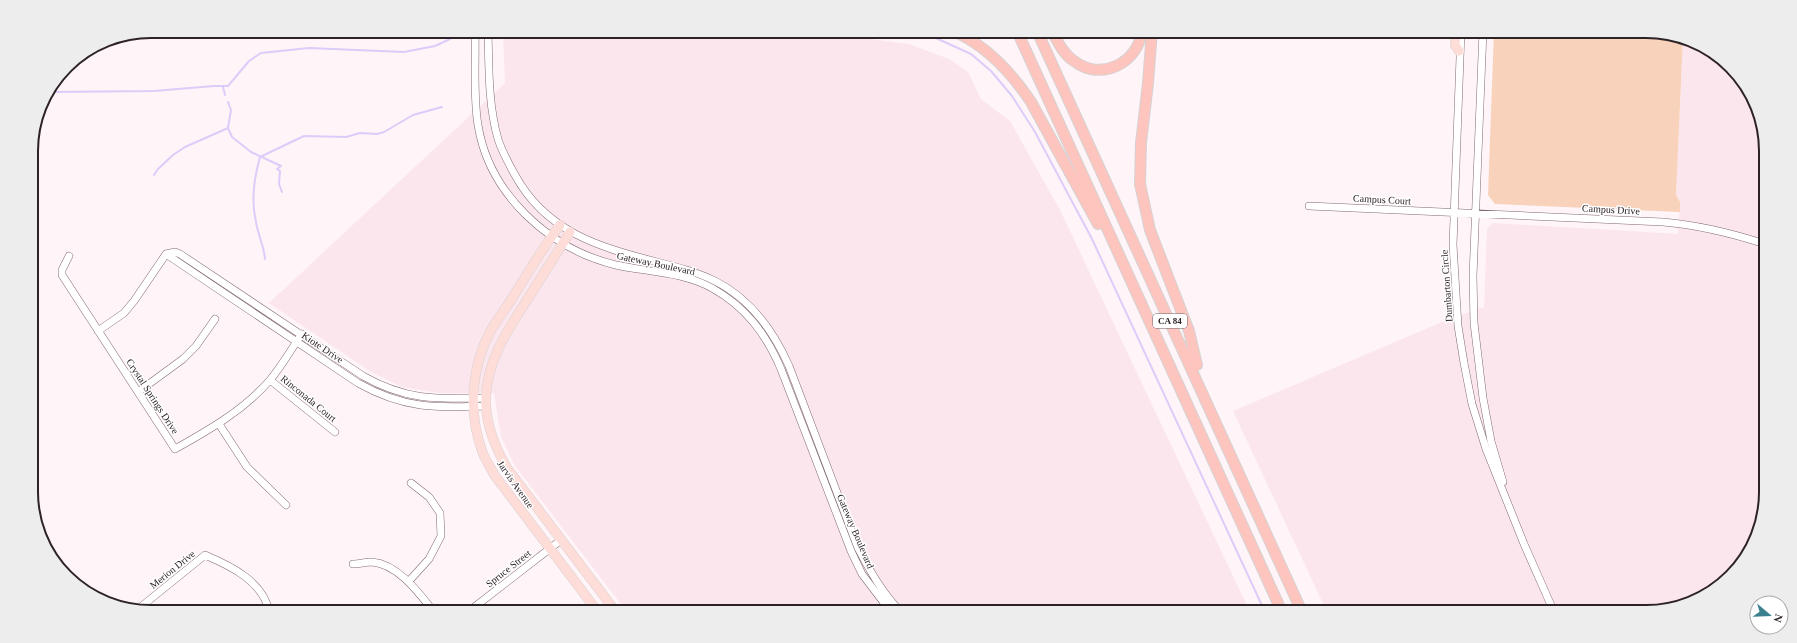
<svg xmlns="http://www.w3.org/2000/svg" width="1797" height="643" viewBox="0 0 1797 643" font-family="'Times New Roman',serif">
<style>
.built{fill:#fce6ed}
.green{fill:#f8d2bb}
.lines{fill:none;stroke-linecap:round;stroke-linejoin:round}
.stream{stroke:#dbcdf9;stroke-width:2}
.minor-casing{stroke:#816a72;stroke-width:8}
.major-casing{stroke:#d5d3d4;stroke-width:10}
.highway-casing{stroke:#d5d3d4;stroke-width:12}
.minor{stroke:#fff;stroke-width:7}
.major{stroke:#fedcd8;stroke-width:9}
.highway{stroke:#fec4be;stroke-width:10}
.labels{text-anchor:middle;stroke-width:3;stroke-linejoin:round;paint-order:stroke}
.shield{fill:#fff;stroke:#6c6568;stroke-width:1}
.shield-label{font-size:9px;font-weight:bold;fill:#2d2327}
.street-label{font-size:10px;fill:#2d2327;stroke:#fff}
.rim{fill:none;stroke:#2d2327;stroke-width:2}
</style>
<rect width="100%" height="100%" fill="#fff4f7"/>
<path class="built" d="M531,31H808L909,44L949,59L968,72L981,99L1010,121L1060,210L1250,612H627L515,466L501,437L494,393H439L402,387L371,372L269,303L505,83L503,33Z
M1683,37L1736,72L1757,105L1765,135L1766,492L1760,530L1746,559L1719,587L1685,606L1653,612H1327L1233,411L1449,319L1484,307L1487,230L1490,225L1494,223L1678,234L1680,202L1676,195Z"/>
<path class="green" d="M1494,31H1646L1683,37L1676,195L1680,202V212L1495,204L1488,195Z"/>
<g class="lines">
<path class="stream" d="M913,31L927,34L971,54L991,71L1012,96L1035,132L1092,239L1265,612
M223,87L225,95
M48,92L154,91L214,86H228L249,61L261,53L309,48L404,52L435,46L450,39
M228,102L231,110L228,128L232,137L251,152L281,166L277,169L280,171L279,184L282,192
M154,175L158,169L173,155L185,147L228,128
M265,259C264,246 258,235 256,222C251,201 254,178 260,157L304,136L346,137L360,133L377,134L384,132L413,115L442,107"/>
<g class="minor-casing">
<path id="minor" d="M475,31C476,60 473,96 478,125C489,194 549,249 616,265C648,272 683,272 712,288C746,307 766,334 781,369L851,551L862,574L891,612
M488,31C489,67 488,104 498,139C502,152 509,164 515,175C546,232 599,247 657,262C677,267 697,272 715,281C751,299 773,330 789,366L858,548C870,571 883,594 901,612
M1461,31L1453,245L1458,326L1464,363L1472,404L1486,449L1524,544L1554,612
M1483,31L1473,276L1474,323L1483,398L1491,441L1503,482
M1309,206L1663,222C1698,225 1731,233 1765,244
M166,254L358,383C404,409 436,408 486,406
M69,256L62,270V275L175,449C209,430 244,410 270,380C282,366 291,349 302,334
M98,331L124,313L134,301L166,254L175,252L180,254L363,376C407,401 438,399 486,398
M270,380L335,432
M138,392L183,359L196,346L215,319
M219,424L247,467L286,505
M353,564C359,564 366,562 372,562C398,564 419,593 434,612
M409,581L429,559L441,536L440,513L429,497L411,483
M137,610L205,555C231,566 264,582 269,612
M468,612L561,540"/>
</g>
<g class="major-casing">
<path id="major" d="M1456,31L1455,45L1459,51
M560,225C543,248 528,272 513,297C506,308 498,319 491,330C471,367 468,412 482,451C485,460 491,468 495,476L598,612
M570,232C556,254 543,275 529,297C508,329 484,364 486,405C487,428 496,449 507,468L616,612"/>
</g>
<g class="highway-casing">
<path id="highway" d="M953,31C986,45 1011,72 1031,102L1098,224
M1017,31L1282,612
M1037,31L1302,612
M1052,31C1058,42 1063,54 1074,61C1101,82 1138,63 1142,31
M1152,31L1148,83L1141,143L1140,184L1150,230L1189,331L1197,365"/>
</g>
<use href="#minor" class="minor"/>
<use href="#major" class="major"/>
<use href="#highway" class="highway"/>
</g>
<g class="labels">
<rect class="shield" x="1153" y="314" width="34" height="14" rx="3"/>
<g class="shield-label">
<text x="1170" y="324">CA 84</text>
</g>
<g class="street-label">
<text transform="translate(1382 199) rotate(3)" y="4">Campus Court</text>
<text transform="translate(1611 209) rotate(3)" y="4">Campus Drive</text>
<text transform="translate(656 263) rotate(12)" y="4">Gateway Boulevard</text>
<text transform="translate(1446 286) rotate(-94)" y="4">Dumbarton Circle</text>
<text transform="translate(323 347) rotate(34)" y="4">Kiote Drive</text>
<text transform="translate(153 396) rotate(57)" y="4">Crystal Springs Drive</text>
<text transform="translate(309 398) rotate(39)" y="4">Rinconada Court</text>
<text transform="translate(516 484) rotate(55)" y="4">Jarvis Avenue</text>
<text transform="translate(856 531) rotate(67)" y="4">Gateway Boulevard</text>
<text transform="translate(508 568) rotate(-38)" y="4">Spruce Street</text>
<text transform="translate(172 569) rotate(-39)" y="4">Merion Drive</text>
</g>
</g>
<path d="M0 0H1797V643H0ZM151 38H1646A113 113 0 0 1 1759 151V492A113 113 0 0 1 1646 605H151A113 113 0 0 1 38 492V151A113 113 0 0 1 151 38Z" fill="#eeedee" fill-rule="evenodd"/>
<path class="rim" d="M151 38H1646A113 113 0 0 1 1759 151V492A113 113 0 0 1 1646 605H151A113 113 0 0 1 38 492V151A113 113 0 0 1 151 38Z"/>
<g transform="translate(1769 615) rotate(109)"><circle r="19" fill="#ffffff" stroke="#aba7a9"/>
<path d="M0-3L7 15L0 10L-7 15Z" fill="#3c808f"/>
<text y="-6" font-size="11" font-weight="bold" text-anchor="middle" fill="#2d2327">N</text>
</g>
</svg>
